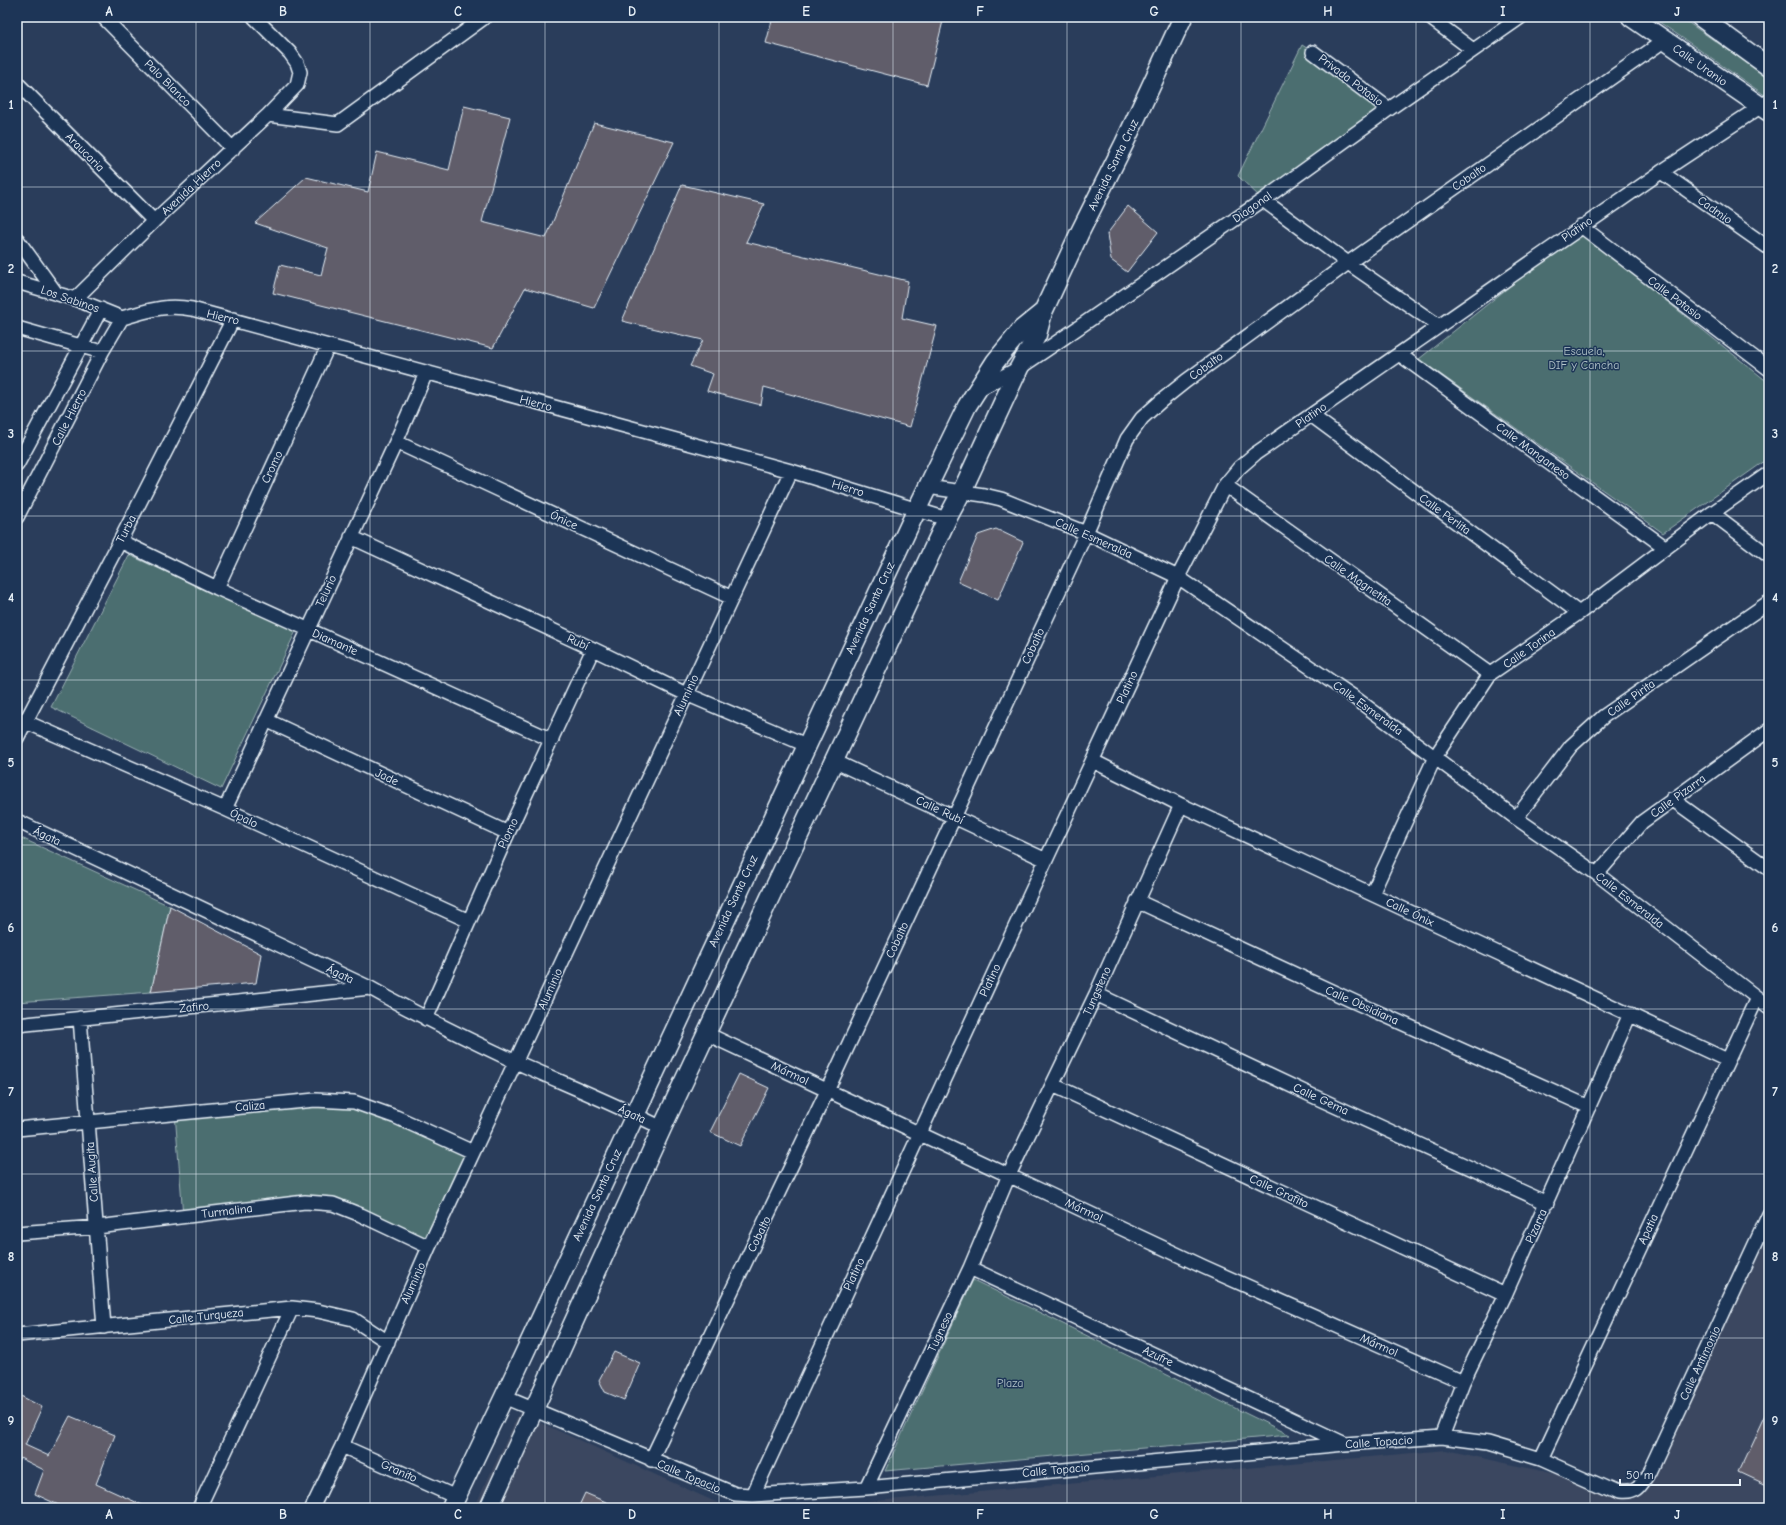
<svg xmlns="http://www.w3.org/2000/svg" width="1786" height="1525" viewBox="0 0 1786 1525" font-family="'Comic Neue',sans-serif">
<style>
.built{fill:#3a4760}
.green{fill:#4c6e6f;stroke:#9ab0b4}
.building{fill:#605d6b;stroke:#e8f1f8}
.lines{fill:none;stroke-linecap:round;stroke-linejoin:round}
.street-casing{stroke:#e8f1f8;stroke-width:16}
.secondary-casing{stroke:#e8f1f8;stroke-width:21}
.street{stroke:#1d3557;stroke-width:13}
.secondary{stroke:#1d3557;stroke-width:18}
.grid{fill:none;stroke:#e8f1f8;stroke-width:1;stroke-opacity:0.55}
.labels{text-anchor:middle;stroke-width:3;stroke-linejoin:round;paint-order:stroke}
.street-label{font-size:12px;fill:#e8f1f8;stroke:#1d3557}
.park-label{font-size:12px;fill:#b1c3c8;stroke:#1d3557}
.neatline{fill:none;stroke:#e8f1f8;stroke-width:1.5}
.grid-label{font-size:13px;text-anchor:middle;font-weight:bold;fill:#e8f1f8}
</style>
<rect width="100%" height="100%" fill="#2a3d5b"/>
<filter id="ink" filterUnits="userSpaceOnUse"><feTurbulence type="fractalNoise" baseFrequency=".025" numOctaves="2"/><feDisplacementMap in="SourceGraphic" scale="8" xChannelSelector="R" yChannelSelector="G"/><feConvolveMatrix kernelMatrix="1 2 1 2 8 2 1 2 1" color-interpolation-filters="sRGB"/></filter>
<g filter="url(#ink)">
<path class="built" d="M1769,1235V1508H799L1446,1450L1642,1493Z
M519,1413L729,1508H474Z"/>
<path class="green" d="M1652,17H1680L1769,78V98Z
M1302,45L1313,52L1389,109L1263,200L1238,176Z
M1579,231L1769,383V458L1663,533L1419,359Z
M129,555L296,631L221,789L51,707Z
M17,836L170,906L151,992L17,1002Z
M354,1102L473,1152L429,1247L333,1204L183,1216L175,1113Z
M973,1280L1290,1435L885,1471Z"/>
<path class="building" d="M773,17H944L927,85L766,43Z
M464,106L510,117L482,222L546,238L594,123L674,142L594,308L525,288L493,348L273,293L280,265L321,275L328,248L255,223L306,177L368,192L377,152L449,170Z
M682,185L764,204L746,242L908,281L902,318L937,326L910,427L764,387L761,405L707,391L713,374L690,366L703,340L622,321Z
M1128,206L1158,232L1127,272L1111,260L1107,234Z
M996,529L1023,542L998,600L958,582L978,535Z
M170,906L261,954L256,983L151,992Z
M739,1074L769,1088L740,1146L710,1132Z
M614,1352L640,1363L624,1400L605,1392L599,1380Z
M17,1394L42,1407L25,1445L49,1456L70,1416L115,1435L96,1484L149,1508H65L35,1494L44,1470L20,1458L17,1464Z
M1769,1408V1486L1739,1472Z
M585,1493L620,1508H578Z"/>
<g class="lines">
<g class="street-casing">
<path id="street" d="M103,17L233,149
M1429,17L1473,50
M1313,52L1389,109
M17,83L154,221
M268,115L338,124L485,17
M1661,172L1769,248
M1263,200L1348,263L1439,326
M1581,226L1769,369
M17,239L56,293
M17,282L75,299L122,318
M75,299L154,221L268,115L297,85L300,72L297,63L290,53L254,17
M122,318C148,311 164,304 192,309L791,471L947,519
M17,328L102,352
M1399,354L1666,548
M979,389L1019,368L1056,343L1263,200L1389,109L1521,17
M1311,415L1579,613
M396,442L732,598
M17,465L101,309
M1225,485L1490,674
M927,487L984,495L1001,499L1086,533L1178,577L1351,695L1516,818L1597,874L1769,1007
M1712,513L1769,556
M17,517L102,352L122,318
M351,537L593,649L686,694L806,745
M120,541L217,588L552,740
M217,588L328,346
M17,718L225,809L469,921
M266,720L508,833
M17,738L120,541L233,319
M834,761L1046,860
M1093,761L1181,805L1727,1060
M1672,799L1769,869
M225,809L396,442L426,373
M1516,818L1571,746L1604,716L1769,602
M17,821L370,988C418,1015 467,1039 516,1062C565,1084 615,1104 662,1128
M1597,874L1642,822L1769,730
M1372,894L1435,757L1490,674L1579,613L1712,513L1769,473
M1137,901L1357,1003L1589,1107
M1096,994L1313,1096L1547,1203
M80,1018L104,1327
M426,1019L508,833L593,649
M17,1025L370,988
M707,1034L1204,1267L1463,1382
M1053,1085L1505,1295
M17,1129L315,1100L354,1102L396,1117L473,1152
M17,1233L97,1227L305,1202L333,1204L361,1215L429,1247
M970,1268L1345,1444
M17,1335L292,1308L318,1311L353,1319L388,1342
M504,1397L735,1494L753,1495L866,1488L1345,1444L1442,1437L1488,1443L1541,1459L1617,1493C1637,1495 1640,1487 1650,1471L1769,1214
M1442,1437L1463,1382L1505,1295L1630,1014
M342,1446L456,1497
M1541,1459L1757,998
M651,1460L827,1091L1086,533L1127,439L1142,418L1161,401L1186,381L1348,263L1665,40
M866,1488L970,1268L1009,1175L1096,994L1181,805
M753,1495L1046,860L1178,577L1225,485L1239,468L1255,454L1661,172L1769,101
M199,1508L292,1308
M312,1508L342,1446L429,1247L791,471"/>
</g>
<g class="secondary-casing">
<path id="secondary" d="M1631,17L1769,112
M1700,17L1769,67
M451,1508L504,1397L917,509L967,406L995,362L1022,329L1043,312
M489,1508L662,1128L947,519L962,491L1019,368L1037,335L1043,312L1080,232L1124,144L1183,17"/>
</g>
<use href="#street" class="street"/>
<use href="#secondary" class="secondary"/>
</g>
</g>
<path class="grid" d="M196,17V1508M370,17V1508M545,17V1508M719,17V1508M893,17V1508M1067,17V1508M1241,17V1508M1416,17V1508M1590,17V1508M17,187H1769M17,351H1769M17,516H1769M17,680H1769M17,845H1769M17,1009H1769M17,1174H1769M17,1338H1769"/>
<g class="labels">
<g class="street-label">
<text transform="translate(1700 65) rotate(35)" y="4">Calle Uranio</text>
<text transform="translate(1351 80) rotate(37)" y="4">Privada Potasio</text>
<text transform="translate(168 83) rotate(45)" y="4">Palo Blanco</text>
<text transform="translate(85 152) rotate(45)" y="4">Araucaria</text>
<text transform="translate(1113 165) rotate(-64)" y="4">Avenida Santa Cruz</text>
<text transform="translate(1469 177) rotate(-35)" y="4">Cobalto</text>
<text transform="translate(191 187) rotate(-43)" y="4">Avenida Hierro</text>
<text transform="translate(1252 207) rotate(-35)" y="4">Diagonal</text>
<text transform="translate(1715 210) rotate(35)" y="4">Cadmio</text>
<text transform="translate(1577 229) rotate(-35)" y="4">Platino</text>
<text transform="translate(1675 298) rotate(37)" y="4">Calle Potasio</text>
<text transform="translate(70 299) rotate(19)" y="4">Los Sabinos</text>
<text transform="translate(223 317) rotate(14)" y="4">Hierro</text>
<text transform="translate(1206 366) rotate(-36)" y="4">Cobalto</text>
<text transform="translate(536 403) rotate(15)" y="4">Hierro</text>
<text transform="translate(1311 415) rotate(-35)" y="4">Platino</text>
<text transform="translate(69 417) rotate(-63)" y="4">Calle Hierro</text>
<text transform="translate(1533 451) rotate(36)" y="4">Calle Manganeso</text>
<text transform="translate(272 467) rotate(-65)" y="4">Cromo</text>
<text transform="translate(848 488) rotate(17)" y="4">Hierro</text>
<text transform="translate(1445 514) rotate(36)" y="4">Calle Perlita</text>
<text transform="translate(564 520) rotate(25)" y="4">Ónice</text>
<text transform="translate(126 529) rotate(-63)" y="4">Turba</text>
<text transform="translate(1094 538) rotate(24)" y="4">Calle Esmeralda</text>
<text transform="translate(1358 580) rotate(35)" y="4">Calle Magnetita</text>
<text transform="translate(326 591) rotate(-65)" y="4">Telurio</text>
<text transform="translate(870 608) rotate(-65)" y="4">Avenida Santa Cruz</text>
<text transform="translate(335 642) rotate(24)" y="4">Diamante</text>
<text transform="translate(578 642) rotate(25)" y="4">Rubí</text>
<text transform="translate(1033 646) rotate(-65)" y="4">Cobalto</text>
<text transform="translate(1529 648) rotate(-35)" y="4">Calle Torina</text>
<text transform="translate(1127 687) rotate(-65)" y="4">Platino</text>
<text transform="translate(686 695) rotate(-65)" y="4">Aluminio</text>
<text transform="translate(1631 698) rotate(-35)" y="4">Calle Pirita</text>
<text transform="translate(1368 708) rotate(36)" y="4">Calle Esmeralda</text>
<text transform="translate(387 777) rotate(25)" y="4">Jade</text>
<text transform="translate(1678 796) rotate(-36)" y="4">Calle Pizarra</text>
<text transform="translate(940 810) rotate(25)" y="4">Calle Rubí</text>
<text transform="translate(244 818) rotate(25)" y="4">Ópalo</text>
<text transform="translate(508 833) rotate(-65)" y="4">Plomo</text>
<text transform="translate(47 836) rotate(25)" y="4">Ágata</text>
<text transform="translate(1630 900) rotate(38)" y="4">Calle Esmeralda</text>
<text transform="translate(733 901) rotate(-65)" y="4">Avenida Santa Cruz</text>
<text transform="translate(1410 912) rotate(25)" y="4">Calle Ónix</text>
<text transform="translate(897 940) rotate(-65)" y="4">Cobalto</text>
<text transform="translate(340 974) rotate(25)" y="4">Ágata</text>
<text transform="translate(990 980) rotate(-65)" y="4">Platino</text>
<text transform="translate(550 989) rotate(-66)" y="4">Aluminio</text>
<text transform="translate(1097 991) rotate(-66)" y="4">Tungsteno</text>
<text transform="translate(1362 1005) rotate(24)" y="4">Calle Obsidiana</text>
<text transform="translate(194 1007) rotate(-6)" y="4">Zafiro</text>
<text transform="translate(790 1073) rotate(25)" y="4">Mármol</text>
<text transform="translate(1321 1099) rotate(25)" y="4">Calle Gema</text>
<text transform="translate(250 1106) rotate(-5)" y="4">Caliza</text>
<text transform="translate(632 1114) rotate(25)" y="4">Ágata</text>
<text transform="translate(92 1172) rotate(-94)" y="4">Calle Augita</text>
<text transform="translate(1279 1191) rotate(25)" y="4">Calle Grafito</text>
<text transform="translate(597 1195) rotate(-65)" y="4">Avenida Santa Cruz</text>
<text transform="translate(1084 1210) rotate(25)" y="4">Mármol</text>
<text transform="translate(227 1211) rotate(-7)" y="4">Turmalina</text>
<text transform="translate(1536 1226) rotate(-66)" y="4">Pizarra</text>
<text transform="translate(1648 1229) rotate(-65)" y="4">Apatia</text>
<text transform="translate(759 1234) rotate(-64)" y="4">Cobalto</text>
<text transform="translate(854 1274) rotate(-65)" y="4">Platino</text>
<text transform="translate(413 1283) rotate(-66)" y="4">Aluminio</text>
<text transform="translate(206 1316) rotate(-6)" y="4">Calle Turqueza</text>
<text transform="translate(940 1332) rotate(-65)" y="4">Tugneso</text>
<text transform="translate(1379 1345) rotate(24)" y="4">Mármol</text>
<text transform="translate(1158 1356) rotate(25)" y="4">Azufre</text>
<text transform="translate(1700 1363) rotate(-65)" y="4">Calle Antimonio</text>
<text transform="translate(1379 1442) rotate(-4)" y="4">Calle Topacio</text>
<text transform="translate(1056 1470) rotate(-5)" y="4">Calle Topacio</text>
<text transform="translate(399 1471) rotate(24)" y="4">Granito</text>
<text transform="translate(689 1476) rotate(23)" y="4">Calle Topacio</text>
</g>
<g class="park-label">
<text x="1584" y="355">Escuela,<tspan x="1584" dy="14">DIF y Cancha</tspan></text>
<text x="1010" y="1387">Plaza</text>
</g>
</g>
<rect width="1786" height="1525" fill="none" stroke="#1d3557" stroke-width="44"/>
<path d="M1620 1479v6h120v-6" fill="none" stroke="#e8f1f8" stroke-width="2"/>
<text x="1626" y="1479" font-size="12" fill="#e8f1f8" stroke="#1d3557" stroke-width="3" paint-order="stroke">50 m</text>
<rect x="22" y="22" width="1742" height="1481" class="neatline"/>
<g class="grid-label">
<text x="109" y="16">A</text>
<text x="283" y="16">B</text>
<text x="458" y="16">C</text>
<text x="632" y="16">D</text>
<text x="806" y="16">E</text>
<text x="980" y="16">F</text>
<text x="1154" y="16">G</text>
<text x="1328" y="16">H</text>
<text x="1503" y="16">I</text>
<text x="1677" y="16">J</text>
<text x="11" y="109">1</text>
<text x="1775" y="109">1</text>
<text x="11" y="273">2</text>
<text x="1775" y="273">2</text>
<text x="11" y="438">3</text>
<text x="1775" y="438">3</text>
<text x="11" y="602">4</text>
<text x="1775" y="602">4</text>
<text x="11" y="767">5</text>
<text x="1775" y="767">5</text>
<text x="11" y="932">6</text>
<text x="1775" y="932">6</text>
<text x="11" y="1096">7</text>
<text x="1775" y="1096">7</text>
<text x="11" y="1261">8</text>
<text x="1775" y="1261">8</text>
<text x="11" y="1425">9</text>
<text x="1775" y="1425">9</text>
<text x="109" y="1519">A</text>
<text x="283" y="1519">B</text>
<text x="458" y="1519">C</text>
<text x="632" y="1519">D</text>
<text x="806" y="1519">E</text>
<text x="980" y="1519">F</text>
<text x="1154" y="1519">G</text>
<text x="1328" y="1519">H</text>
<text x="1503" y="1519">I</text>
<text x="1677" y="1519">J</text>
</g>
</svg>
